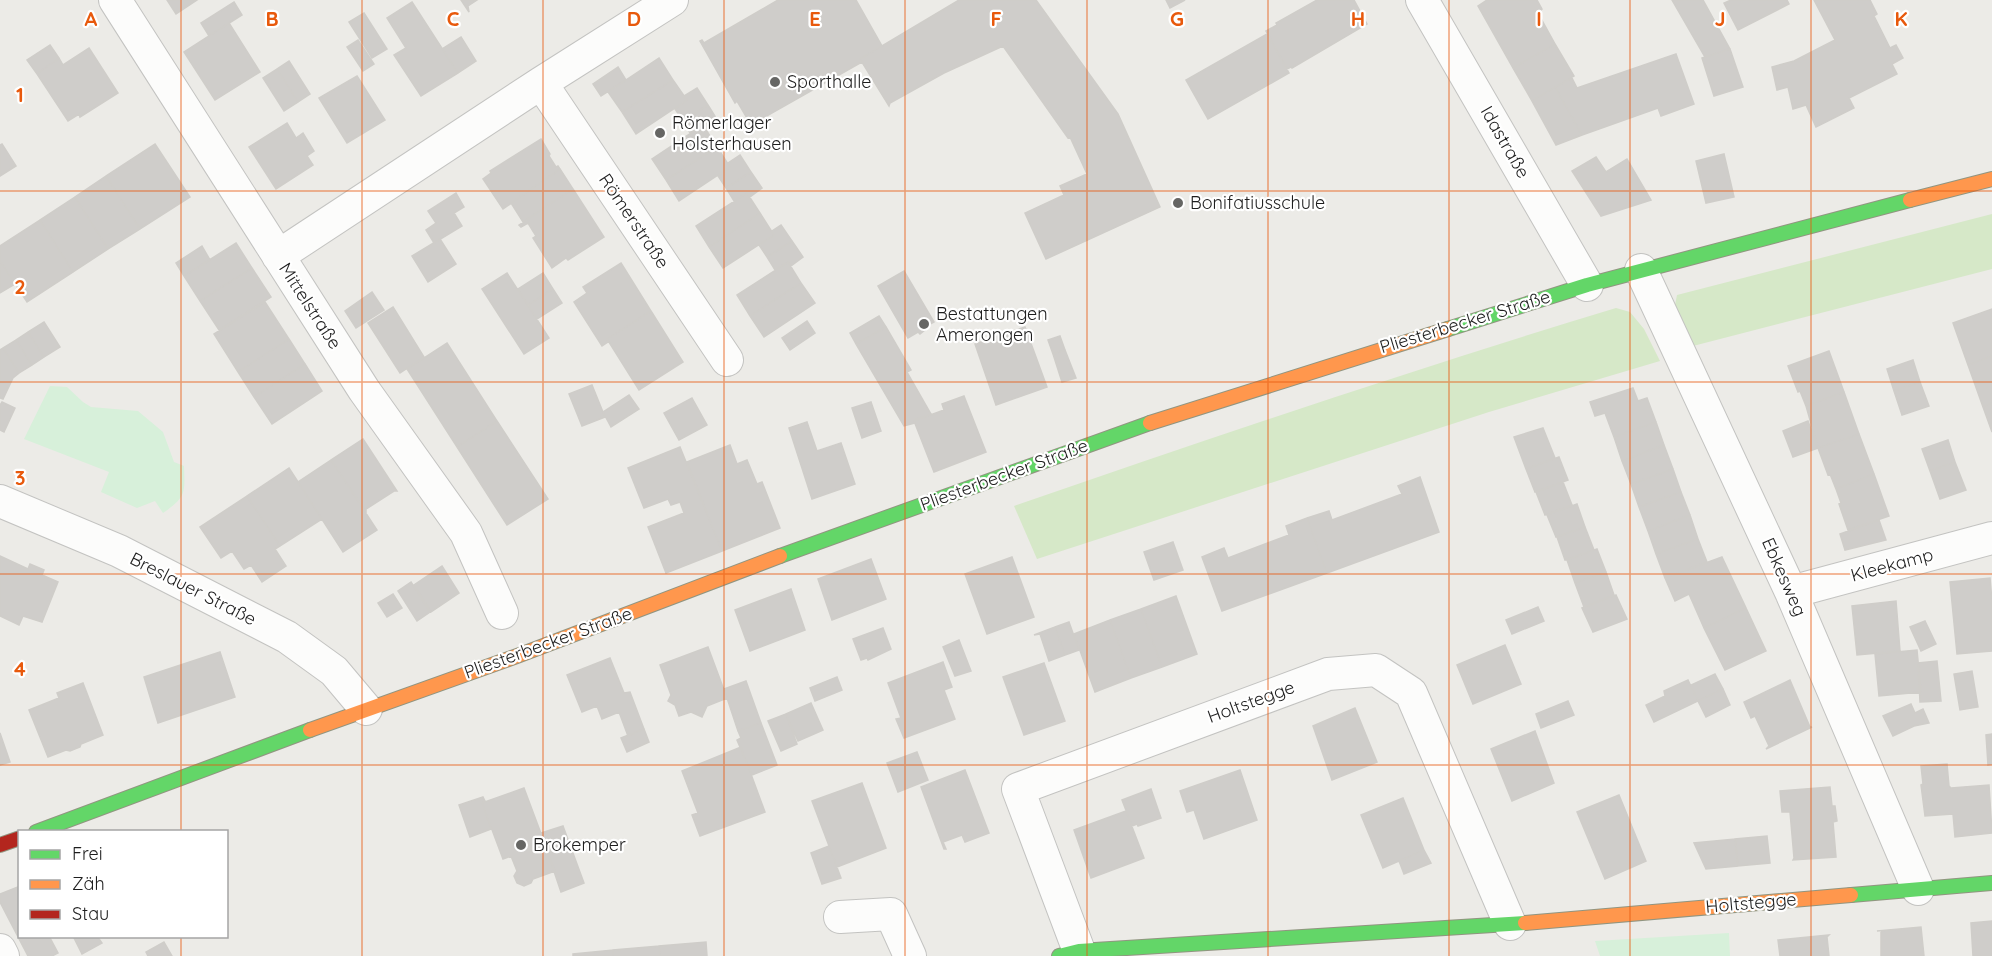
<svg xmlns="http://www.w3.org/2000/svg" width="1992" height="956" viewBox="0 0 1992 956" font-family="Quicksand,sans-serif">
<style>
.grass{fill:#d6e8c8}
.park{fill:#d7f0da}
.building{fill:#cfcdca;stroke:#cfcdc9;stroke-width:1.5}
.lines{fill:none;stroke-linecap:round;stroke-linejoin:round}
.street-casing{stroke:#c3c3c1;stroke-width:34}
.fast-casing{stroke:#919580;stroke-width:16}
.slow-casing{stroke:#919580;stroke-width:16}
.jam-casing{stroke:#919580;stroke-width:16}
.street{stroke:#fcfcfb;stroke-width:32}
.fast{stroke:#63d668;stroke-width:14}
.slow{stroke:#ff974d;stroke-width:14}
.jam{stroke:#b3261e;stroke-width:14}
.grid{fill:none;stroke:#e8590c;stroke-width:1.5;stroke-opacity:0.55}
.poi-dot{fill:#666664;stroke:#fff;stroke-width:2}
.labels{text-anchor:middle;stroke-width:4.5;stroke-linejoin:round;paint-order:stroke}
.poi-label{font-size:18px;fill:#1e1e1e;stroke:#fff;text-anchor:start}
.street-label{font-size:18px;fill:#1e1e1e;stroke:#fff}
.grid-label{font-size:20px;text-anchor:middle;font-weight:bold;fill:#e8590c;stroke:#fff;stroke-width:4.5;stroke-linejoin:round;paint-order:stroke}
</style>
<rect width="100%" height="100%" fill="#ecebe7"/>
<path class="grass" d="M1992,214V269L1693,346L1674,310L1677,295Z
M1616,308L1630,312L1644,329L1660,361L1489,412L1037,559L1014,506C1214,437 1414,369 1616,308Z"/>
<path class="park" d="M50,386L67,387L83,402L91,407L138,411L163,432L174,462L184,466C185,494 186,497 163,513L155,501L137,508L101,492L109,472L24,439Z
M1729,933L1730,956H1600L1595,941Z"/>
<path class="building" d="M167,0H197L176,14Z
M461,0H477L468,6L469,12Z
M778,0H856L882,46L860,59L862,62L751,125L737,101L735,103L700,41L702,40L704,43Z
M959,0H1036L1118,114L1160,207L1046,259L1025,213L1064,195L1060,186L1087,174L1070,137L1068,138L1003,46L944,73L890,103L889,106L860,59Z
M1166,0H1185L1170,8Z
M1317,0H1354L1367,24L1292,68L1291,67L1287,69L1266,31L1277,25L1276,23Z
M1487,0H1537L1542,9L1538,13L1555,44L1513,68L1478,6Z
M1672,0H1703L1730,49L1705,57Z
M1731,0H1787L1789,4L1738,30L1724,3Z
M1814,0H1870L1877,14L1874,16L1890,48L1896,45L1903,58L1892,64L1897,74L1849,98L1854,108L1816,127L1806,105L1793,109L1788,87L1777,90L1772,67L1794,61L1835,40Z
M234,2L242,15L209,36L201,23Z
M412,2L458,73L421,96L394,55L406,48L387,18Z
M364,13L387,49L372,58L349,22Z
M229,23L260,72L215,100L184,52Z
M1267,34L1289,73L1208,119L1186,80Z
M461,37L476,61L458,73L442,49Z
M358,40L374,64L363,71L347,47Z
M1555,44L1574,76L1532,101L1513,68Z
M50,45L59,58L37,74L27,60Z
M89,48L118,93L80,117L79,114L68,121L37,74L59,58L63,65Z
M1730,49L1743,87L1714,96L1702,58Z
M1676,54L1694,104L1661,116L1658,108L1582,135L1555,87L1572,78L1577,88Z
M659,58L673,80L622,112L608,92Z
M289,61L310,94L298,102L277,69Z
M618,67L626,80L601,96L593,84Z
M277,69L298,102L284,111L263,78Z
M357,76L385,120L347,143L319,98Z
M673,80L687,100L636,134L622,112Z
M1555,87L1582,135L1556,145L1532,101Z
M697,88L708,105L683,121L675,109L687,100L684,96Z
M708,105L718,121L706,129L703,125L690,133L683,121Z
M287,123L296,138L303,133L314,151L307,156L313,165L276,189L249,147Z
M703,125L717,147L666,180L652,159Z
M541,139L550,154L549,156L556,167L558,166L560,169L503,209L483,179L491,173L490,171Z
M2,144L16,166L0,176V145Z
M155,144L190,197L140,229L106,176Z
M717,147L730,167L679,201L666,180Z
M1724,154L1734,197L1706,203L1696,161Z
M740,155L751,172L726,188L718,176L730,167L728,163Z
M1596,157L1606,172L1627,159L1651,200L1601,216L1572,171Z
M560,169L573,189L523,222L511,203Z
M751,172L762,188L750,197L747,193L734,201L726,188Z
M106,176L140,229L108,249L75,197Z
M573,189L604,237L568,260L566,258L552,268L533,238L536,236L528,223L521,227L519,225Z
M456,193L464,207L454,213L462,226L434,243L426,230L436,223L428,211Z
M747,193L760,213L709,247L696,226Z
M75,197L108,249L73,272L40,220Z
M760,213L774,235L723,268L709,247Z
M40,220L73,272L27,302L0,261V246Z
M781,225L792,241L767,257L759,245L774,235L772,231Z
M440,239L456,264L428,282L412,256Z
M792,241L803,257L791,266L788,262L775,270L767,257Z
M236,243L252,268L200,301L184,276Z
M202,246L210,260L184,276L176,263Z
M0,261L15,284L0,293Z
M788,262L801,283L750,316L737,295Z
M621,263L651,311L607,339L608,342L602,346L574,302L587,293L583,287Z
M252,268L271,297L219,330L200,301Z
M904,271L934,322L923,328L925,330L920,334L918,332L908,338L878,286Z
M507,273L549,338L524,354L482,289Z
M543,273L553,289L528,305L518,289Z
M801,283L815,303L764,337L750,316Z
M553,289L562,303L537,319L528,305Z
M372,292L384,310L356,328L345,311Z
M265,302L289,339L238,372L214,334Z
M393,307L424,357L400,373L368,323Z
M1992,309V356L1968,365L1953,323Z
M651,311L683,362L639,390L607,339Z
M879,316L886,327L856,344L850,333Z
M807,321L815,333L790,350L782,338Z
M44,322L60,347L44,357L28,332Z
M886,327L911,370L907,372L931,414L914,420L915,423L904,426L856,344Z
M1025,327L1047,387L996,405L975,344Z
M28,332L44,357L32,365L16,340Z
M1060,336L1065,350L1053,354L1048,340Z
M289,339L305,364L254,397L238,372Z
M16,340L32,365L19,373L3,348Z
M447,343L497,421L457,447L407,369Z
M3,348L19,373L13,378L3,399L0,398V350Z
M1065,350L1076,378L1062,382L1053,354Z
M1829,351L1844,392L1806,406L1800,391L1798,392L1788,366Z
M1992,356V403L1983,407L1968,365Z
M1913,360L1920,382L1894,391L1887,369Z
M305,364L322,391L272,424L254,397Z
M1920,382L1929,406L1902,415L1894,391Z
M592,385L605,417L582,426L569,394Z
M1633,388L1638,401L1647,398L1656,422L1614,437L1605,413L1595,416L1590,402Z
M1844,392L1859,434L1818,448L1806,406Z
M629,395L639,409L611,427L603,412Z
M964,396L986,452L934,472L914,421L944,410L942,404Z
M692,398L707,425L679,440L664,413Z
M2,402L15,408L4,432L0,430V405Z
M871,402L881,431L862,438L852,408Z
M1992,403V432L1983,407Z
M497,421L548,499L507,525L457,447Z
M1808,421L1818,448L1793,457L1783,431Z
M807,422L817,451L841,443L855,484L812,499L789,428Z
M1656,422L1664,445L1622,461L1614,437Z
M1543,428L1555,458L1526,469L1514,437Z
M1859,434L1874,474L1836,489L1830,474L1828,475L1818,448Z
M363,439L397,491H394L366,509V512L331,460Z
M1948,440L1955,462L1930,471L1922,449Z
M730,445L737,464L747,460L757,484L762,482L780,528L722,551L687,462Z
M1664,445L1673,469L1631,484L1622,461Z
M680,447L722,551L666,573L648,527L684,513L680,502L671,505L668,499L644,508L628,468Z
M1559,457L1568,480L1535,492L1526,469Z
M331,460L377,530L343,552L298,482Z
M1955,462L1966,490L1940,499L1930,471Z
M289,468L322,519L280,546L247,496Z
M1673,469L1681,492L1639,507L1631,484Z
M1874,474L1889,516L1848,530L1839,504L1841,503L1836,489Z
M1420,477L1439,532L1327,573L1307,518L1329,511L1332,520L1402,494L1398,486Z
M1563,482L1572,505L1545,515L1536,492Z
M1681,492L1690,515L1648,531L1639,507Z
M247,496L280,546L275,549L286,566L262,582L251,565L244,569L232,551L221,558L200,527Z
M1577,504L1585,527L1556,537L1547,515Z
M1690,515L1698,539L1656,554L1648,531Z
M1307,518L1327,573L1222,611L1202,557L1224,548L1228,558L1289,535L1286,526Z
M1879,520L1886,540L1845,550L1840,534Z
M1585,527L1594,550L1565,560L1557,537Z
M1698,539L1707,562L1665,578L1656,554Z
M1173,542L1183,570L1154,580L1144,552Z
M1597,549L1606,572L1575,583L1567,560Z
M0,556L28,569L30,564L44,570L42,575L58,582L42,622L23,616L19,625L0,616Z
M1012,557L1034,617L987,634L965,574Z
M1722,557L1746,608L1704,628L1689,594L1675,601L1665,578Z
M871,559L886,599L832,620L818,579Z
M442,566L459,593L431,612L414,585Z
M1606,572L1614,595L1584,607L1575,583Z
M1990,578L1992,601V651L1957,654L1950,582Z
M411,582L430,612L417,621L398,591Z
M791,589L805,630L750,651L735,610Z
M393,594L402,608L387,617L378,603Z
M1616,595L1627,619L1593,632L1582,608Z
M1176,596L1197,654L1162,667L1141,609Z
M1896,601L1900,651L1857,655L1852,606Z
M1538,607L1544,621L1512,634L1506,620Z
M1746,608L1766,651L1725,670L1704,628Z
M1141,609L1162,667L1131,678L1110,620Z
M1110,620L1131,678L1095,692L1074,634Z
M1925,621L1936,644L1921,651L1910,627Z
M1069,622L1079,650L1065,655L1055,627Z
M1055,627L1065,655L1049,661L1040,634L1034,635Z
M883,628L891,649L868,660L867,658L861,660L853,639Z
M959,640L971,671L955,676L943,647Z
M1505,645L1521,684L1473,704L1457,665Z
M708,647L727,698L707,706L702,717L691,712L679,716L675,705L668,701L671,695L660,665Z
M1917,650L1921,692L1879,696L1875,654Z
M220,652L235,697L158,723L144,677Z
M610,658L624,693L630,692L644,729L628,736L619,712L602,719L597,706L582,712L567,675Z
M1937,661L1941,701L1920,702L1918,663Z
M943,662L952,687L944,690L955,719L904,738L896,719L901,718L888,683Z
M1044,663L1065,721L1024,735L1003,677Z
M1972,671L1978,707L1960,710L1954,674Z
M1715,674L1723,689L1698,701L1691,685Z
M837,677L842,690L815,701L810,688Z
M1688,680L1698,701L1654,722L1646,705L1665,696L1664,691Z
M1790,680L1810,727H1812L1766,749L1769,746L1755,716L1751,718L1744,702Z
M746,681L761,723L738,731L724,689Z
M83,683L103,735L81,744L80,747L70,751L66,750L48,757L29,710L59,698L57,693Z
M1723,689L1730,705L1706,717L1698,701Z
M1568,701L1574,715L1541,728L1536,714Z
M811,703L823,730L798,741L786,714Z
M1911,704L1915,713L1923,709L1929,723L1914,726L1893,736L1883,716Z
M1355,708L1377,762L1332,780L1313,726Z
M786,714L797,744L781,751L768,721Z
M761,723L777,765L752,775L737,740L741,738L738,731Z
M644,729L649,742L627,752L621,738Z
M1535,731L1554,783L1512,801L1491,749Z
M0,733L10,762L0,765Z
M1992,734V764L1988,765L1986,735Z
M741,747L765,812L700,836L692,815L698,813L682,771Z
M917,752L928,780L898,792L887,763Z
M1947,764L1949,786L1951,788L1989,785L1992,833L1955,837L1953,814L1925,816L1921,785L1923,784L1921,766Z
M965,770L989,833L965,842L962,835L943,842L946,849H944L921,787Z
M1240,770L1257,820L1204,839L1194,810L1187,812L1180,791Z
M862,783L886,848L837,867L812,801Z
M1830,787L1832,806H1835L1837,821L1833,822L1836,857L1793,860L1794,858L1790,812H1782L1780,791Z
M524,788L555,871L533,879L531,883L524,886L517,883L514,876L517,871L511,856L503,859L482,803Z
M1151,789L1161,818L1138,826L1137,824L1132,826L1122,800Z
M1619,795L1646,861L1605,879L1577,812Z
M483,797L485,801L482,803L491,829L470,837L459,805Z
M1403,798L1424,850L1383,868L1361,815Z
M1126,811L1144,858L1091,878L1074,830Z
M563,826L584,883L561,892L541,833Z
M1767,836L1770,863L1738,866L1735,839Z
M1735,839L1738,866L1706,869L1694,843Z
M829,846L841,878L822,884L811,853Z
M1424,850L1431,863L1404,874L1399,861Z
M20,886V936H49L58,953L52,956H28L0,902V894Z
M1992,921V956H1973L1971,923Z
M1921,927L1924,956H1881V931H1877Z
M1829,935L1827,937L1829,956H1780L1778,940Z
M73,936H97L102,943L82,954Z
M164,942L172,956H148L146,952Z
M706,942L707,956H660L659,946Z
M659,946L660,956H613V950Z
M613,950V956H573V954Z"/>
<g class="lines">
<g class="street-casing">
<path id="street" d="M115,0L364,390L466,533L502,613
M1422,0L1587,285
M541,83L727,360
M278,256L541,83L672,0
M1641,270L1791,592L1918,889
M0,501L119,551L287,637L334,671L366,709
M1791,592L1992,538
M840,917L891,914L910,956
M0,950L3,956
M1079,951L1018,789L1328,674L1376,670L1411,693L1510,924"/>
</g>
<g class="fast-casing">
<path id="fast" d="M1448,329L1587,285L1910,200
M780,556L1150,423
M36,832L310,730
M1851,895L1992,883
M1059,956L1079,951L1525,923"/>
</g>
<g class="slow-casing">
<path id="slow" d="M1910,200L1992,179
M1150,423L1448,329
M310,730L517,656L780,556
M1525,923L1851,895"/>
</g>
<g class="jam-casing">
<path id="jam" d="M0,845L20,838"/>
</g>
<use href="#street" class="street"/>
<use href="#fast" class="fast"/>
<use href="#slow" class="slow"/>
<use href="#jam" class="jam"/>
</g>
<path class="grid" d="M181,0V832M362,0V956M543,0V956M724,0V956M905,0V956M1087,0V956M1268,0V956M1449,0V956M1630,0V956M1811,0V956M0,191H1992M0,382H1992M0,574H1992M0,765H1992M181,936V956"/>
<g class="poi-dot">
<circle cx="775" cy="82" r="6"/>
<circle cx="660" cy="133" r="6"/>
<circle cx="1178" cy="203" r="6"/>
<circle cx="924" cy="324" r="6"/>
<circle cx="521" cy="845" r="6"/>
</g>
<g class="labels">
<g class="poi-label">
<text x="787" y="88">Sporthalle</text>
<text x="672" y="129">Römerlager<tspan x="672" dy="21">Holsterhausen</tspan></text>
<text x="1190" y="209">Bonifatiusschule</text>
<text x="936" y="320">Bestattungen<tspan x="936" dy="21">Amerongen</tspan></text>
<text x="533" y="851">Brokemper</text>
</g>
<g class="street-label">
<text transform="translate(1505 142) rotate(60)" y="6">Idastraße</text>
<text transform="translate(634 221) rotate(56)" y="6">Römerstraße</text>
<text transform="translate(310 306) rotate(57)" y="6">Mittelstraße</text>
<text transform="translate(1465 322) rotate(-17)" y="6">Pliesterbecker Straße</text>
<text transform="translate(1004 475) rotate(-20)" y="6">Pliesterbecker Straße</text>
<text transform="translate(1892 565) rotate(-15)" y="6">Kleekamp</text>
<text transform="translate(1784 577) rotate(66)" y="6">Ebkesweg</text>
<text transform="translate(193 589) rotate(27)" y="6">Breslauer Straße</text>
<text transform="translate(548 643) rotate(-20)" y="6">Pliesterbecker Straße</text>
<text transform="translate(1251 702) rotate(-20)" y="6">Holtstegge</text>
<text transform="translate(1751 903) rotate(-5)" y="6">Holtstegge</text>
</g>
</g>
<g class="grid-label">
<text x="91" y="26">A</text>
<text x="272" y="26">B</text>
<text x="453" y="26">C</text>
<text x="634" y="26">D</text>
<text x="815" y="26">E</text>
<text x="996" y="26">F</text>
<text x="1177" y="26">G</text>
<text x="1358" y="26">H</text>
<text x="1539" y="26">I</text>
<text x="1720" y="26">J</text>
<text x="1901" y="26">K</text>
<text x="20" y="102">1</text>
<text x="20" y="294">2</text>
<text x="20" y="485">3</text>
<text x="20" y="676">4</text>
</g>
<rect x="18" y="830" width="210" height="108" fill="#ffffff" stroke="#a5a5a5" stroke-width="1.5"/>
<rect x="30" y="850" width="30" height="9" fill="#63d668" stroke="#a5a5a5" stroke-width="1.5"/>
<text x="72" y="860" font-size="18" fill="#1e1e1e">Frei</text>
<rect x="30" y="880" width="30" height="9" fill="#ff974d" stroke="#a5a5a5" stroke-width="1.5"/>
<text x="72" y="890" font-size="18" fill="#1e1e1e">Zäh</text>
<rect x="30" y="910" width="30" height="9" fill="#b3261e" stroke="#a5a5a5" stroke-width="1.5"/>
<text x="72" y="920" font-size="18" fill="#1e1e1e">Stau</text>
</svg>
